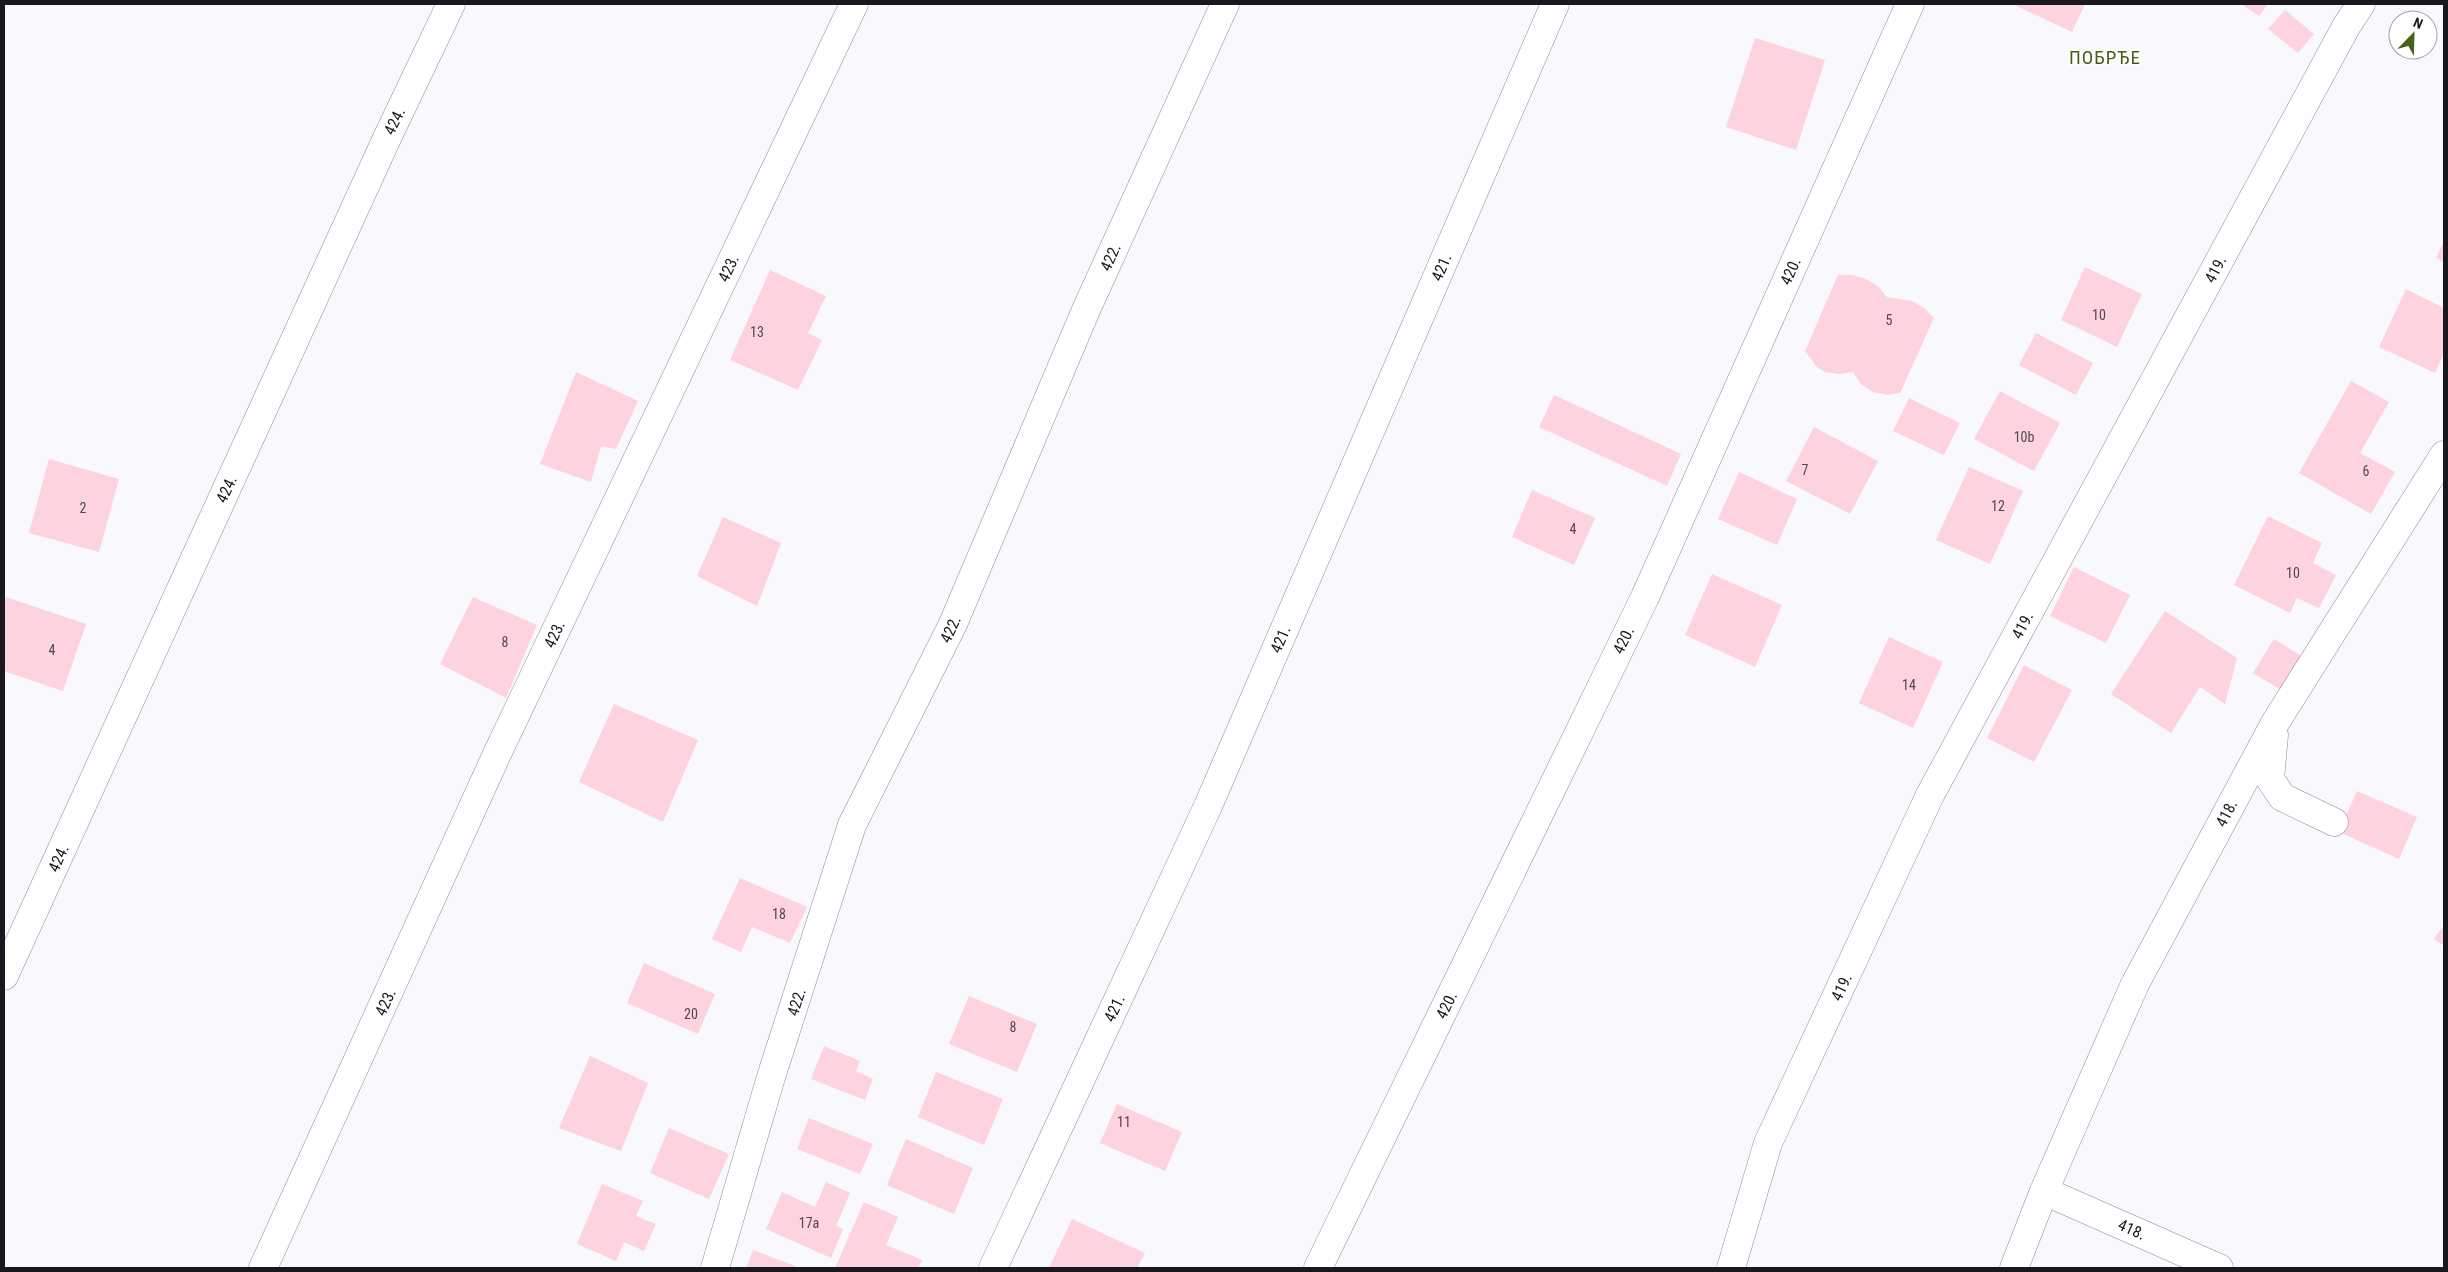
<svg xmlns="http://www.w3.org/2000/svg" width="2448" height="1272" viewBox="0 0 2448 1272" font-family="'Roboto Condensed',sans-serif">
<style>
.building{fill:#fcd3df}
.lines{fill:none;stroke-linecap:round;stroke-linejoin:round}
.minor-casing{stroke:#8e889d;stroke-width:29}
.minor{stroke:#fff;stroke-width:28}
.labels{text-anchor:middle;stroke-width:4;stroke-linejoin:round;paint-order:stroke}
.number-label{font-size:14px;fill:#52464f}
.street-label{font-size:16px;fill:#1a171f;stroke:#fff}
.quarter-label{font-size:19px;letter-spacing:1px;fill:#425e19;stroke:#fff}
</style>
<rect width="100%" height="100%" fill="#f9f8fc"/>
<path class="building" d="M2012,4H2085L2072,32Z
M2241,4H2268L2259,16Z
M2285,10L2314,34L2298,53L2268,29Z
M1755,38L1825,60L1796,150L1726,127Z
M2444,241V262L2436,258Z
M2085,267L2142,294L2117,347L2061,320Z
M770,270L826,296L808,333L822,340L798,390L730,360Z
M1838,275H1852L1866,279L1878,286L1887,297L1912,301L1924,308L1934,318L1900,393L1887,395L1873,392L1861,384L1853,372L1839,374L1825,372L1817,367L1805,351Z
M2406,289L2444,308V353L2435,373L2379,347Z
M2036,333L2093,363L2076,395L2019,365Z
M576,372L638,401L616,449L601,446L591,482L540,464Z
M2351,381L2389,402L2360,453L2395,472L2371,514L2299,473Z
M2000,391L2060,423L2034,471L1974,439Z
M1554,395L1681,454L1667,486L1539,427Z
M1909,398L1960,423L1944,455L1893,431Z
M1814,427L1878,461L1850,514L1786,481Z
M49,459L119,479L99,552L29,533Z
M1969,467L2023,491L1990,564L1936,540Z
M1739,472L1797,499L1777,545L1718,519Z
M1532,490L1595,518L1574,565L1512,537Z
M2268,516L2322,543L2313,563L2336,575L2319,608L2297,598L2290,613L2234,585Z
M723,517L781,543L757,606L697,576Z
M2074,567L2130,595L2106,643L2050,616Z
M1712,574L1782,605L1755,667L1685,635Z
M6,597L86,624L63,691L4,671V604Z
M473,597L537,625L506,698L440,664Z
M2165,611L2237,658L2225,704L2200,687L2171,733L2111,694Z
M1889,637L1943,662L1913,728L1859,703Z
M2274,639L2306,659L2286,693L2253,673Z
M2024,665L2072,690L2034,762L1987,738Z
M614,704L698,740L663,822L579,782Z
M2357,791L2417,817L2399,859L2339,832Z
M740,878L807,907L790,943L752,927L741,952L712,939Z
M2444,925V946L2434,939Z
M644,963L715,994L698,1034L627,1003Z
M969,996L1037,1024L1017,1072L949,1044Z
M824,1046L860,1061L856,1071L873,1079L865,1100L811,1079Z
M590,1056L648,1083L621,1151L559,1128Z
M936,1072L1003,1099L984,1145L918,1117Z
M1117,1104L1182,1132L1165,1171L1100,1143Z
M809,1118L873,1144L860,1174L797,1149Z
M669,1128L729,1154L709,1199L650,1173Z
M906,1139L973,1168L954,1214L887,1185Z
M826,1182L850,1193L836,1226L843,1229L831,1258L766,1229L782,1192L815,1207Z
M602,1184L643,1201L636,1216L656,1224L644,1251L624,1242L616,1261L577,1244Z
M864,1202L898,1217L886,1245L922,1260L918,1268H835Z
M1072,1219L1145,1253L1137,1268H1049Z
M753,1250L795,1266L794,1268H746Z"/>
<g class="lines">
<g class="minor-casing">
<path id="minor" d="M2274,735L2270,779L2282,797L2334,822
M4,976L387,138L451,4
M2044,1191L2219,1268
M263,1268L497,754L854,4
M715,1268L771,1077L852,825L953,624L1086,310L1225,4
M993,1268L1208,806L1555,4
M1318,1268L1645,597L1910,4
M1731,1268L1768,1143L1930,795L2347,25L2361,4
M2014,1268L2044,1191L2135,984L2275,723L2444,455"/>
</g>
<use href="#minor" class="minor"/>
</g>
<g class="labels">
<g class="number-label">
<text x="2099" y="320">10</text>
<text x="1889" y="325">5</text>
<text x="757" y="337">13</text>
<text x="2024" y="442">10b</text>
<text x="1805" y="475">7</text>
<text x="2366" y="476">6</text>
<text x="1998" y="511">12</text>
<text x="83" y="513">2</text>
<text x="1573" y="534">4</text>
<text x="2293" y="578">10</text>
<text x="505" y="647">8</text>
<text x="52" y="655">4</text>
<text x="1909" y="690">14</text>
<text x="779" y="919">18</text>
<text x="691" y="1019">20</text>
<text x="1013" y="1032">8</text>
<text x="1124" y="1127">11</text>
<text x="809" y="1228">17a</text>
</g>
<g class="street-label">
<text transform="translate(394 121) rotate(-64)" y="6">424.</text>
<text transform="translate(1110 257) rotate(-66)" y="6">422.</text>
<text transform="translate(1441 267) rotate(-67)" y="6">421.</text>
<text transform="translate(728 268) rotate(-65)" y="6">423.</text>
<text transform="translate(2215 269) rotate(-62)" y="6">419.</text>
<text transform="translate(1790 271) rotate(-66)" y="6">420.</text>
<text transform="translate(226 489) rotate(-65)" y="6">424.</text>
<text transform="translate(2022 625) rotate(-62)" y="6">419.</text>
<text transform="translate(950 629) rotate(-65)" y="6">422.</text>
<text transform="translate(554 634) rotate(-65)" y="6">423.</text>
<text transform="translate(1280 639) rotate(-67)" y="6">421.</text>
<text transform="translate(1623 640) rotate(-64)" y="6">420.</text>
<text transform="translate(2226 813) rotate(-62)" y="6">418.</text>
<text transform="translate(58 858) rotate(-66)" y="6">424.</text>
<text transform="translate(1841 987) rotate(-65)" y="6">419.</text>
<text transform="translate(385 1002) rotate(-65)" y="6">423.</text>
<text transform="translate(796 1002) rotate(-72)" y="6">422.</text>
<text transform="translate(1446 1005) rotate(-64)" y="6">420.</text>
<text transform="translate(1114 1008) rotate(-65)" y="6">421.</text>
<text transform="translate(2132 1229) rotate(24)" y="6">418.</text>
</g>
<g class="quarter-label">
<text x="2105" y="64">ПОБРЂЕ</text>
</g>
</g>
<rect width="2448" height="1272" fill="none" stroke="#1a171f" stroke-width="10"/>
<g transform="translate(2413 35) rotate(23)"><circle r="24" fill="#ffffff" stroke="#a3a2a5"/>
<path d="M0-4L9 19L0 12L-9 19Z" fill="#456418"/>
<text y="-8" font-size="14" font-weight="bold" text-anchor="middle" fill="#1a171f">N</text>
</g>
</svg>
